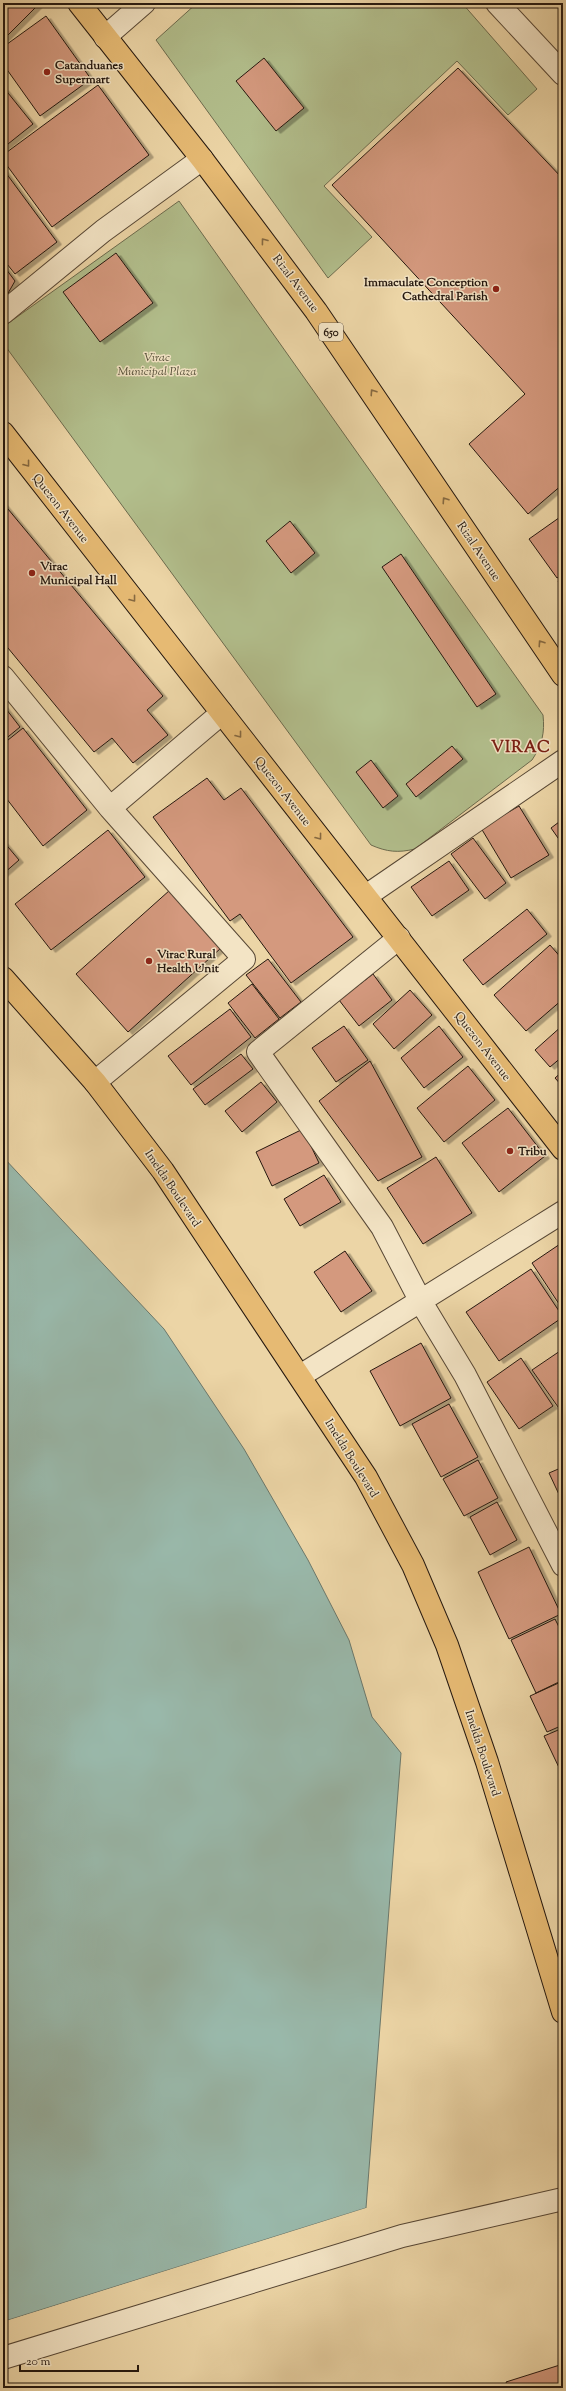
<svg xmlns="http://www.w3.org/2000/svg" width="566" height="2391" viewBox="0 0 566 2391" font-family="'Sorts Mill Goudy',serif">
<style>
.green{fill:#b2be8c;stroke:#6c6b4e}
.water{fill:#99b8aa;stroke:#6b786c}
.pier{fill:#ecd5a6}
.building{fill:#d4997e;stroke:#25180f;filter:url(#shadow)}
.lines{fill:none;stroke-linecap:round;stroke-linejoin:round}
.minor-casing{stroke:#574735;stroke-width:24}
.major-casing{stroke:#25180f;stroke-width:24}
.minor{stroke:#f3e4c5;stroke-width:22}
.major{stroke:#e6ba73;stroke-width:22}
.oneway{stroke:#866941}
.poi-dot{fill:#8f2418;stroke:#f3e4c5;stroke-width:1.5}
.labels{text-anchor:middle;stroke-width:3;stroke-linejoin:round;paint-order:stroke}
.shield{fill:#f3e4c5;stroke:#635546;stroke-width:1}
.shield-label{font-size:11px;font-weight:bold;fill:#25180f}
.poi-label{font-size:12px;font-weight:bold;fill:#25180f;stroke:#f3e4c5;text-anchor:start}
.street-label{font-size:12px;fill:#25180f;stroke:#f3e4c5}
.park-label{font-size:12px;font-style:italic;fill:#4f4a34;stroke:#f3e4c5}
.district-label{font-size:16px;font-weight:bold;letter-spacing:1px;fill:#7a1f14;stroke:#f3e4c5}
</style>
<defs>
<filter id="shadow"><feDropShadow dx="4.5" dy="2.5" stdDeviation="0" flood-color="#0004"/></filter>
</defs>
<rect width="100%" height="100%" fill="#ecd5a6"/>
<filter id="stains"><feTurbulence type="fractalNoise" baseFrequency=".005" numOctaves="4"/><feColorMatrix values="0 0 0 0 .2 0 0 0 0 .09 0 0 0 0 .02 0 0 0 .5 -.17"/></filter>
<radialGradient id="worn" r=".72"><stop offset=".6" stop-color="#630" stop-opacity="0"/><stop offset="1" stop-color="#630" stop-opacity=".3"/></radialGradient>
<path class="green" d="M197,3H462L537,89L508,115L457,61L324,186L372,237L328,278L156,40Z
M179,201L543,715C545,733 542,745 532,760L415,849C398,853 387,852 371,845L3,343V327Z"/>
<path class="water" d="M3,1157L164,1329L244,1449L308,1560L349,1640L372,1717L401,1753L366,2208L5,2321L27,2388H3Z"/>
<path class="pier" d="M366,2208V2210L7,2323L28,2386L3,2388V2322Z"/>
<path class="building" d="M3,3H36L38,5L3,40Z
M46,16L91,79L40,116L3,64V47Z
M264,58L304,108L276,131L236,81Z
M458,68L563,179V484L528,514L469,444L525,394L332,185Z
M98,85L149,155L52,227L3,160V155Z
M4,88L33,124L3,148V89Z
M3,169L57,242L15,274L3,259Z
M116,253L153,303L100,342L63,292Z
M3,265L15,281L7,295L3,297Z
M3,503L163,696L147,710L168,735L133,763L112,738L94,752L3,642Z
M563,515V574L557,578L529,539Z
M290,521L315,553L291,573L266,541Z
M401,554L496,694L477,707L382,567Z
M563,577V588L558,581Z
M3,705L20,727L3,741Z
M23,728L87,810L43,846L3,794V744Z
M452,746L463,759L416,797L406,784Z
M371,760L398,796L383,808L356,772Z
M207,778L224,800L241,788L353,937L291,983L240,914L230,921L153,817Z
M519,806L549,855L511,878L481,828Z
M563,819V845L551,828Z
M108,830L145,877L51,950L15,904Z
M473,838L506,883L485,899L451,854Z
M3,841L19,860L3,874Z
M449,861L469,890L432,916L411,887Z
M170,890L221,948L128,1032L76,974Z
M527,909L547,934L483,985L463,960Z
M550,945L563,960V999L526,1031L494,995Z
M268,959L301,1002L280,1018L246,975Z
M373,974L392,1000L359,1026L339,1000Z
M252,984L279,1019L255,1038L228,1003Z
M410,990L432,1015L394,1049L373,1024Z
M230,1009L251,1037L191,1085L168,1056Z
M563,1025V1056L550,1067L535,1050Z
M344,1026L368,1060L336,1082L312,1048Z
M439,1026L463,1057L424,1088L401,1058Z
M241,1054L253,1069L205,1105L193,1089Z
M370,1061L422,1157L378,1181L319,1101Z
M468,1066L495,1100L444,1142L417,1108Z
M563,1071V1087L555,1078Z
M261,1082L277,1102L242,1132L225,1111Z
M508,1108L545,1156L499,1192L462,1143Z
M303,1129L319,1163L272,1186L256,1152Z
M436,1157L472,1213L423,1244L387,1188Z
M324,1175L341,1202L300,1226L284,1199Z
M563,1242V1310L532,1263Z
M345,1251L372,1291L341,1312L314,1272Z
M531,1269L563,1317L499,1361L466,1312Z
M421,1343L451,1398L400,1426L370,1371Z
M560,1351L563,1355V1414L532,1370Z
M521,1358L553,1406L519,1429L487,1382Z
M449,1404L478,1457L441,1477L412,1424Z
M478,1460L498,1498L464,1516L443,1479Z
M563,1467V1503L549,1473Z
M497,1502L517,1540L490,1555L470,1517Z
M529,1547L561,1614L509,1639L478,1572Z
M555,1619L563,1635V1680L536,1693L511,1640Z
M563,1681V1725L547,1732L530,1696Z
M563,1728V1776L544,1736Z
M563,2364V2388H508L506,2382Z"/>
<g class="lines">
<g class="minor-casing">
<path id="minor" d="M497,3L563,74
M105,37L144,3
M3,313L103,231L202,159
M3,677L110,808L244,959L95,1082
M110,808L222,713
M366,896L563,761
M399,938L258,1052L382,1227L421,1302L465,1375L563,1565
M300,1376L563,1212
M3,2358L402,2236L563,2199"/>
</g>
<g class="major-casing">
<path id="major" d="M79,3L202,159L316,311L563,675
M3,433L563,1149
M3,978L95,1082L163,1171L366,1477L413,1565L447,1645L487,1762L563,2012"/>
</g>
<use href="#minor" class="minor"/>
<use href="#major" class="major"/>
</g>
<defs><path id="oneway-chevron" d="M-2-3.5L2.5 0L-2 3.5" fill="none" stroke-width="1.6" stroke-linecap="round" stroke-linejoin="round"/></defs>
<g class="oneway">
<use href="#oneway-chevron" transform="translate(264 241) rotate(-127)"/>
<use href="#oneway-chevron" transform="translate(373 392) rotate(-124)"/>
<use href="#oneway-chevron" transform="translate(27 464) rotate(52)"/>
<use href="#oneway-chevron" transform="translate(445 500) rotate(-124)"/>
<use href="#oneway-chevron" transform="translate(133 599) rotate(52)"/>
<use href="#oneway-chevron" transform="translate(541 643) rotate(-124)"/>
<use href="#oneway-chevron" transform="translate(239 735) rotate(52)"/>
<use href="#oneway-chevron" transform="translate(319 837) rotate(52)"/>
</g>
<g class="poi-dot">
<circle cx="47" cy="72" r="4"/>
<circle cx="496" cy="289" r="4"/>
<circle cx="32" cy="573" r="4"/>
<circle cx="149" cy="961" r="4"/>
<circle cx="510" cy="1151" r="4"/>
</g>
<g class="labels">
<rect class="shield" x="319" y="323" width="24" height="18" rx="3"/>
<g class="shield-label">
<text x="331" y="336">650</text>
</g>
<g class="poi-label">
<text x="55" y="69">Catanduanes<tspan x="55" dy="14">Supermart</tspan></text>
<text x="488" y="286" text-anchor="end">Immaculate Conception<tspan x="488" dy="14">Cathedral Parish</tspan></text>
<text x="40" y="570">Virac<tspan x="40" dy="14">Municipal Hall</tspan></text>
<text x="157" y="958">Virac Rural<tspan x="157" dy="14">Health Unit</tspan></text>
<text x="518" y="1155">Tribu</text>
</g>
<g class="street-label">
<text transform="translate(296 283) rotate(53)" y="4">Rizal Avenue</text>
<text transform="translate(61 508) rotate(52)" y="4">Quezon Avenue</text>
<text transform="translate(479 551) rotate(56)" y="4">Rizal Avenue</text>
<text transform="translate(283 791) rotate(52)" y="4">Quezon Avenue</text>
<text transform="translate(483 1046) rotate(52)" y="4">Quezon Avenue</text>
<text transform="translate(173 1188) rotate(56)" y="4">Imelda Boulevard</text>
<text transform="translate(352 1458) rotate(58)" y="4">Imelda Boulevard</text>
<text transform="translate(483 1753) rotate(72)" y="4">Imelda Boulevard</text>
</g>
<g class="park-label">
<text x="157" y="361">Virac<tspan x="157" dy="14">Municipal Plaza</tspan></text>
</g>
<g class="district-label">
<text x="521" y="752">VIRAC</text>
</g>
</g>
<rect width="566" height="2391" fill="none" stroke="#ecd5a6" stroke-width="16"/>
<rect x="4" y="4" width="558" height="2383" fill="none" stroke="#25180f" stroke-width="2"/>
<rect x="8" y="8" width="550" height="2375" fill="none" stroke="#25180f"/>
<path d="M20 2365v6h118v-6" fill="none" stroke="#25180f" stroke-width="2"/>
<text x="26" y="2365" font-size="12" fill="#25180f" stroke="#f3e4c5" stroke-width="3" paint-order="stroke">20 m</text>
<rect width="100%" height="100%" filter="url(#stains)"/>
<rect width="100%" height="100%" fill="url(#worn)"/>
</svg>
